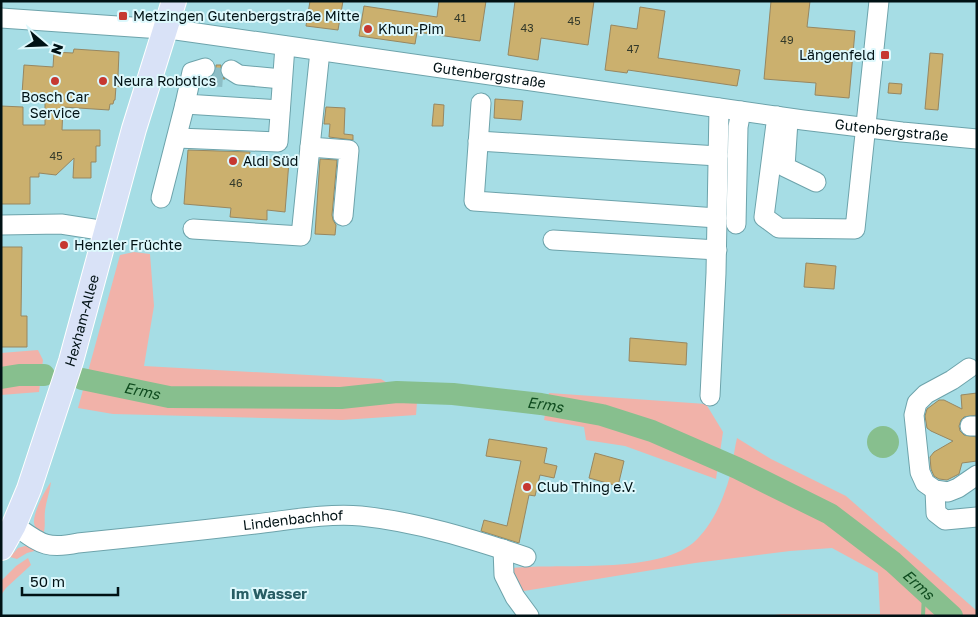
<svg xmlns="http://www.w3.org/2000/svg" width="978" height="617" viewBox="0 0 978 617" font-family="'Golos Text',sans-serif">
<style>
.green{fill:#f1b2a9}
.water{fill:#87bf8e}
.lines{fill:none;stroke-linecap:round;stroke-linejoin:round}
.stream{stroke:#87bf8e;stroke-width:4}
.river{stroke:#87bf8e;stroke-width:22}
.building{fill:#cbb06e;stroke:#978761}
.minor-tunnel{stroke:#8dbec6;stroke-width:19;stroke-dasharray:19 9;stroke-linecap:butt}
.minor-casing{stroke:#6da3ab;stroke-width:21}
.major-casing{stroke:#fff;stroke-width:26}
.minor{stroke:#fff;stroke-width:19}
.major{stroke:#d9e2f7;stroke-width:24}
.poi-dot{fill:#c63831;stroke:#ddf8fc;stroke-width:2}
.labels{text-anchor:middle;stroke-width:4;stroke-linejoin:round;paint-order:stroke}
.number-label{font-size:11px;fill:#33392a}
.poi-label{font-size:14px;fill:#001114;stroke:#ddf8fc;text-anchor:start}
.street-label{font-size:14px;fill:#001114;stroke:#ddf8fc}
.water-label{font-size:15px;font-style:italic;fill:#0f4c1f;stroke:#ddf8fc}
.neighbourhood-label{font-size:15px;font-weight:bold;fill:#285d64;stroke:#ddf8fc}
</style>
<rect width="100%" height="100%" fill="#a6dde5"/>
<path class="green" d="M134,252L150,254L154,306L144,366L381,379L417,402L416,415L342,420L113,414L78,408L120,255Z
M38,350L43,360L39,392L1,395V353Z
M549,393L706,404L723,432L716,479L625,446L586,440L584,427L544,420Z
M737,438L771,459L846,496L977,611V616H766L782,614H880L878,573L832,548L790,551L695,563L518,592L508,577L513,568C562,563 655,574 693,543C708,530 719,509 725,491C732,475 733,455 737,438Z
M51,482C50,492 46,501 45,511C44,519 46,527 43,535C39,531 35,529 34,523C33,513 45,490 51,482Z
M25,546H30L38,550L27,553L17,559L10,557L18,548Z
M28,558L31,565L6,588L1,595V581L16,566Z"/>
<path class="water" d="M867 442a16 16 0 1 1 32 0a16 16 0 1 1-32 0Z"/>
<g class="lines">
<path class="stream" d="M923,616L924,592"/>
<g class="river">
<path d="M1,378L19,375H44"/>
<path id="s1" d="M82,379L169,397L341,398L397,392L453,394L541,404L602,415L652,431L737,468L830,514L893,562L952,616"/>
</g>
</g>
<path class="building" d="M310,1H343L338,30L306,26Z
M439,1H486L480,41L417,32L415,44L359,36L364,6L437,17Z
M515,1H594L588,45L541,38L538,60L508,55Z
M771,1H810L807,27L855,31L849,98L815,95L816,83L764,79Z
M640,7L665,11L658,58L740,70L737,86L628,70L627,73L605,70L611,25L637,29Z
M74,49L119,52L118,76H120V87L116,86L115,100H114L113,104H110L109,110L63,107L62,130H100V146H96V162H91V178H73L74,158L56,175L39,173V177H30V204H1V106L23,107V125H45V96L22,94L24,65L53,67L54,52L73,53Z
M930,53L943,54L938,110L925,109Z
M216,65H221V75L225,79L209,78L216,71Z
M889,83L902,84L901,94L888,93Z
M495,99L523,101L521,120L494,118Z
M434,104L444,105L443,126H432Z
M326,107L345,108L344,134L353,135V140L329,137L330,124H324Z
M188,150L250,152L249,158L289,161L285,212L267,210V220L230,217L231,208L184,204Z
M320,159L337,160L332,215L333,220L336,225L335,235L315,234Z
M1,247H22L21,316H27V347H1Z
M806,263L836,266L834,289L804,287Z
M630,338L687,343L686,365L629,361Z
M977,393V415L964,417L961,420L959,426L960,431L964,435L977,437V461L962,463L959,474L947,480L939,479L934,476L931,469L930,457L934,452L953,441L931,431L927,428L925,416L927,409L939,400H944L962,409L961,395Z
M489,439L547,448L544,463L557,466L554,478L540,475L535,496L529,495L519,543L481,531L484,520L507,526L521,461L486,456Z
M595,453L624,461L618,486L589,478Z"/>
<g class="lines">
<path class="minor-tunnel" d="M204,76L230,78"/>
<g class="minor-casing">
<g id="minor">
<path id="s2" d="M1,18L176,30L803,120L902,132L977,139"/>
<path d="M320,51L310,147L349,150L343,216"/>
<path d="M205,68L192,72L185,104L280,110"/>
<path d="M231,70L239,75L282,79"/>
<path d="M481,103L474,201L717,218"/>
<path d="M777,116L764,217L779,228L855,229L879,1"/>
<path d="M788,121L785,167L816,182"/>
<path d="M177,138L278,142L285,46"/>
<path d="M478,141L718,156"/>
<path d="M161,198L185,104"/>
<path d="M736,224L738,127L741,111"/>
<path d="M1,225L61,224L106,231"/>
<path d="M193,229L301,236L310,147"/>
<path d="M553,240L717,250"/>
<path d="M969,368L952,380L926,394L917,403L914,415L920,472L925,483L935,490L948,492L958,488L977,475"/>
<path d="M710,396L716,273L719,108"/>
<path d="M970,426H977"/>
<path d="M935,490L936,513L945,520L977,517"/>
<path id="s3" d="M14,525C40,543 45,550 78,543C137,537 196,531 255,524C290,520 327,513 361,516C418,522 472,539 526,557"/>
<path d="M503,549L504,575L515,597L529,616"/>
</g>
</g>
<g class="major-casing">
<g id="major">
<path id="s4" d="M1,548L14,525L29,489L71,361L134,129L174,1"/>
</g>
</g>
<use href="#minor" class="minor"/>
<use href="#major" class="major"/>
</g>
<g class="poi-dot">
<rect x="118" y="11" width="10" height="10" rx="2.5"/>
<circle cx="368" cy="29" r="5"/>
<rect x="880" y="50" width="10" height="10" rx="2.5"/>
<circle cx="55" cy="81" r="5"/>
<circle cx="103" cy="81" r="5"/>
<circle cx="233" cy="161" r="5"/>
<circle cx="64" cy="245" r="5"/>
<circle cx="527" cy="487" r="5"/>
</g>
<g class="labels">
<g class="number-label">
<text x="460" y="22">41</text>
<text x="574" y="25">45</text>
<text x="527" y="32">43</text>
<text x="787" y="44">49</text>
<text x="633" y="53">47</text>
<text x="56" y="160">45</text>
<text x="236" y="187">46</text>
</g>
<g class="poi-label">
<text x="133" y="21">Metzingen Gutenbergstraße Mitte</text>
<text x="378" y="34">Khun-Pim</text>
<text x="875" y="60" text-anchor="end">Längenfeld</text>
<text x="113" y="86">Neura Robotics</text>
<text x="55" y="102" text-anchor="middle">Bosch Car<tspan x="55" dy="16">Service</tspan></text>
<text x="243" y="166">Aldi Süd</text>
<text x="74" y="250">Henzler Früchte</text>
<text x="537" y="492">Club Thing e.V.</text>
</g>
<g class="street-label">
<text dy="5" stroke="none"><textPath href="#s2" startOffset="492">Gutenbergstraße</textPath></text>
<text dy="5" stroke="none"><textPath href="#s2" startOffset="898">Gutenbergstraße</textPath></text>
<text dy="5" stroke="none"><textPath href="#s4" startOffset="242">Hexham-Allee</textPath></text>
<text dy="5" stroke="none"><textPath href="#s3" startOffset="286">Lindenbachhof</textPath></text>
</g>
<g class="water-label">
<text dy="5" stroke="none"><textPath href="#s1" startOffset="61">Erms</textPath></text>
<text dy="5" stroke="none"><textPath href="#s1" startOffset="466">Erms</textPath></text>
<text dy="5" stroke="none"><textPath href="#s1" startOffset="886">Erms</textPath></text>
</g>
<g class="neighbourhood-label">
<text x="269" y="599">Im Wasser</text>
</g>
</g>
<rect width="978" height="617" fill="none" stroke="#001114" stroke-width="5"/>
<g transform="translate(45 45) rotate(109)" stroke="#ddf8fc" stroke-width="4" paint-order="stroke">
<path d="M0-4L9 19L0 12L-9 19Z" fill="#001114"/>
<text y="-8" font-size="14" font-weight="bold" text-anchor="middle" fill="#001114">N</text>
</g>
<path d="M22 587v8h96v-8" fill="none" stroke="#001114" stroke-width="2.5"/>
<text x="30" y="587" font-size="15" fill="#001114" stroke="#ddf8fc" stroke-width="4" paint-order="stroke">50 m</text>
</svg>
